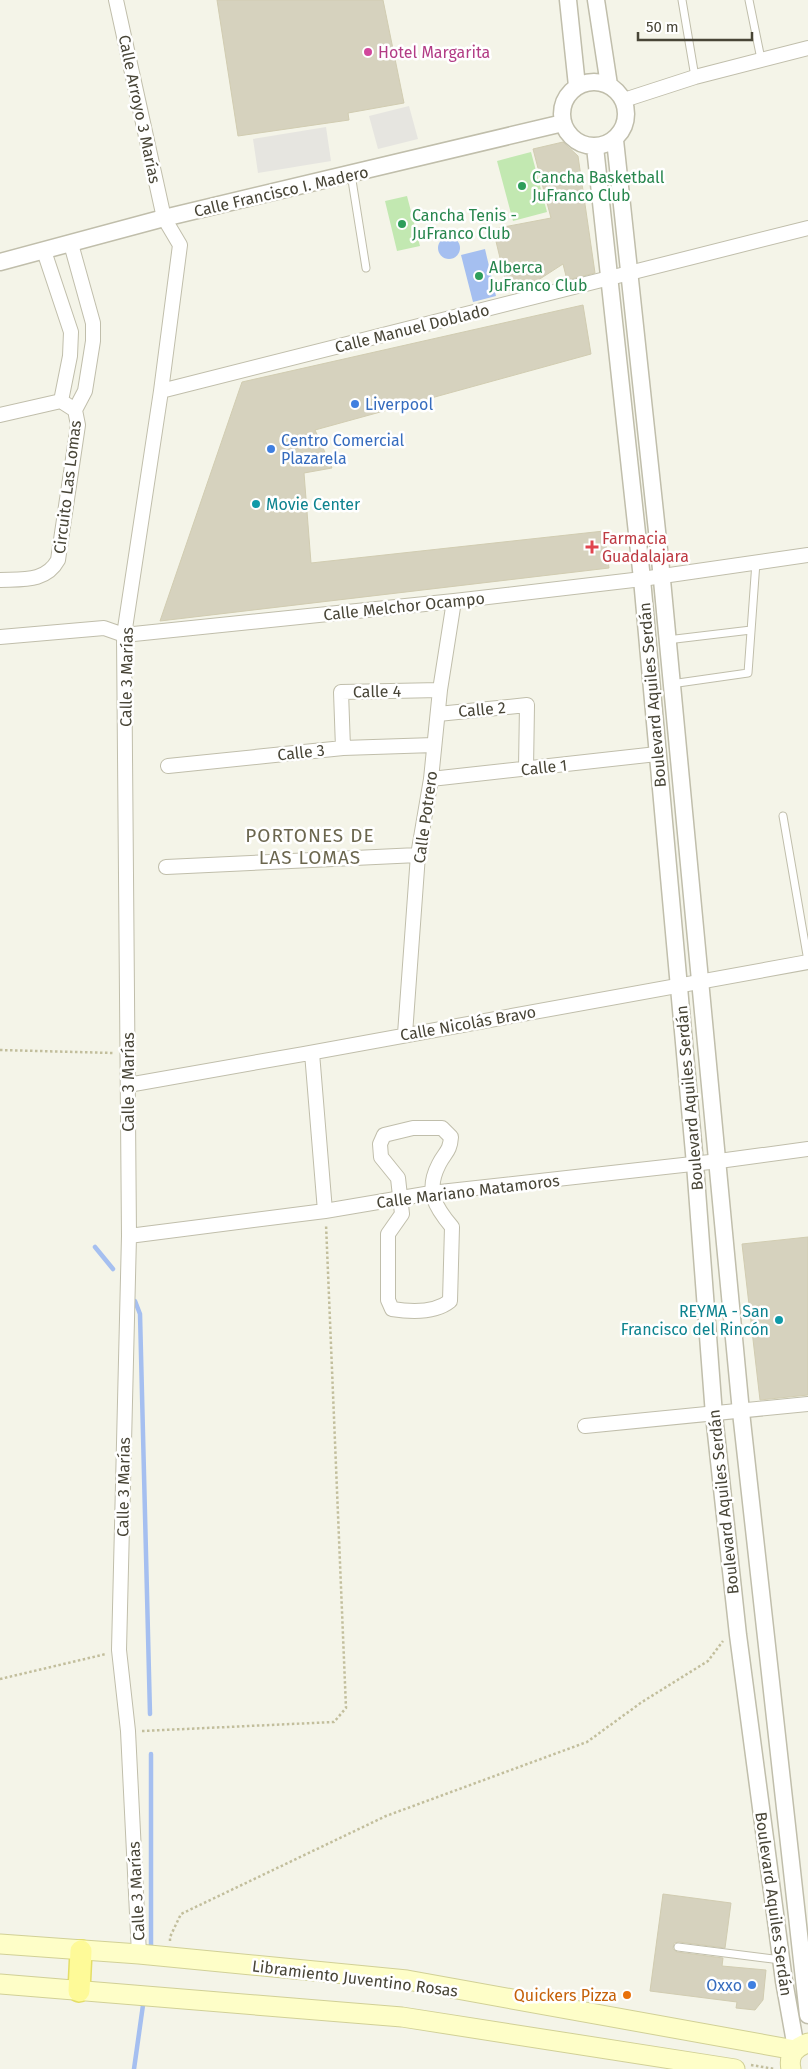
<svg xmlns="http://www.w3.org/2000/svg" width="808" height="2069" viewBox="0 0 808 2069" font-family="'Fira Sans',sans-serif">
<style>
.grass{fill:#c2e8b1}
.parking{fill:#e6e5e0}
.water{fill:#a5bff0}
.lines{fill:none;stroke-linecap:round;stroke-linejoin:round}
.stream{stroke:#a5bff0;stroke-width:4.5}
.building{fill:#d6d2be;stroke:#d1ccb1}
.service-casing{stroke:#c0beab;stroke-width:9}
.minor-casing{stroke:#c0beab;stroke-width:16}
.tertiary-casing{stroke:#c0beab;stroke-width:19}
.secondary-casing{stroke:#d1d096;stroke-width:21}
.primary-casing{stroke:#e4de67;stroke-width:24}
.path{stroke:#c2be9c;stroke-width:2.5;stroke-dasharray:2.5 2.5;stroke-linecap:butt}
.service{stroke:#fff;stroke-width:7}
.minor{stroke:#fff;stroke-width:14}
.tertiary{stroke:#fff;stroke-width:16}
.secondary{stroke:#fefec8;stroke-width:19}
.primary{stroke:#fefa98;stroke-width:21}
.hotel-dot{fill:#d1479c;stroke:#fff;stroke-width:2}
.leisure-dot{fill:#2e9e5b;stroke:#fff;stroke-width:2}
.shop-dot{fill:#3f7fe0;stroke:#fff;stroke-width:2}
.culture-dot{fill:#0f9aa8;stroke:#fff;stroke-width:2}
.health-dot{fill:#e0444e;stroke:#fff;stroke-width:2}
.food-dot{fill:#e8710a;stroke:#fff;stroke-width:2}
.labels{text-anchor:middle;stroke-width:5;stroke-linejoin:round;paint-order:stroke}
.hotel-label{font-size:16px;fill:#b23c85;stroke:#fff;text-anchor:start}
.street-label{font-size:16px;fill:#484537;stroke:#fff}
.leisure-label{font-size:16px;fill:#27864d;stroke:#fff;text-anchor:start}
.shop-label{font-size:16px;fill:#366cbe;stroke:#fff;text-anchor:start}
.culture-label{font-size:16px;fill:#0d838f;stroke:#fff;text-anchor:start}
.health-label{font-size:16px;fill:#be3a42;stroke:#fff;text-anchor:start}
.food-label{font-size:16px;fill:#c56008;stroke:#fff;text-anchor:end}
.quarter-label{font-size:19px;letter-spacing:1px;fill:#6b664e;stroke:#fff}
</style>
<rect width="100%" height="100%" fill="#f4f4e8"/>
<path class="grass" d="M531,152L547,212L513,221L497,161Z
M407,196L420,246L397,251L385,201Z"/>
<path class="parking" d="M409,106L418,139L378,149L369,116Z
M326,127L331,161L258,173L253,139Z"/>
<path class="water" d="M438 248a11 11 0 1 1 22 0a11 11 0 1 1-22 0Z
M485,249L496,296L473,302L461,255Z"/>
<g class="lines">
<path class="stream" d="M95,1247L113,1269
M135,1301L140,1314L150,1714
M151,1945V1754
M134,2069L143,2005"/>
</g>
<path class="building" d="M217,0H383L404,103L348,113L349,120L238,136Z
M563,142L578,156L595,273L567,280L563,264L532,284L508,291L493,229L551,218L533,149Z
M583,305L591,354L315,430L332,468L304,473L311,563L604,531L609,568L160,621L242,382Z
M808,1237V1395L760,1400L742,1244Z
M663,1894L731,1903L725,1948L679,1942L674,1943L673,1949L677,1952L723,1958L722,1966L766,1970L763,2000L755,2010L736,2008L737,2002L650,1991Z"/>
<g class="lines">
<g class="service-casing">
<path id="service" d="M682,0L695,77
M749,0L761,59
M351,174L366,268
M667,640L751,630
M671,684L748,673L756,562
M783,816L808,961
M678,1947L781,1960"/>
</g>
<g class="minor-casing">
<path id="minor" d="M116,0L164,218L180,245L161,391L124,635L129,1236L119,1650L128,1731L139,1954
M624,100L695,77L808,48
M71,244L93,323V341L85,391L75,410
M44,251L71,332L70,356L61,401
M161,391L808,228
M0,415L61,401L75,410L78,425L58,560C46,582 23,579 0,580
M0,637L104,628L124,635L454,601L642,579L808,555
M438,714L527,705L526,769
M343,748L341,692L440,690
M168,766L343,748L434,745
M431,779L657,754
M166,867L418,855
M405,1034L418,855L431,779L440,690L454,601
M312,1053L325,1211
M128,1085C355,1046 581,1002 808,962
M413,1128H442L451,1137C450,1152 445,1152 439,1164C425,1191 435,1207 452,1227L450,1301C435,1313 411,1312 392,1309L388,1300V1234L402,1214L398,1178L381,1157L380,1144L384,1135Z
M129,1236L325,1211L431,1193L719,1161L808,1149
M585,1426L808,1404"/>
</g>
<g class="tertiary-casing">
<path id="tertiary" d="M568,0L577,86
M596,0L609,85
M562 114a32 32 0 1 1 64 0a32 32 0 1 1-64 0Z
M615,140L660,559L741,1412L808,2015
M595,147L642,579L695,1164L714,1415L738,1635L784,1981L796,2048
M0,262L164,218L563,123"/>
</g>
<g class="secondary-casing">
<path id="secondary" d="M0,1944L139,1954L407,1980L795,2050
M0,1984L402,2017L735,2069
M791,2069C788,2055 795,2047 808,2043"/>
</g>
<g class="primary-casing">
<path id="primary" d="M79,1991L81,1951"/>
</g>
<path class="path" d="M0,1050L114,1053
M0,1679L106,1654
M142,1731L334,1722L346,1708L326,1224
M170,1941V1937L181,1914L386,1816L587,1742L642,1702L708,1661L723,1641
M751,2065L775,2069"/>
<use href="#service" class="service"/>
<use href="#minor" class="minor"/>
<use href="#tertiary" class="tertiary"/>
<use href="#secondary" class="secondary"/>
<use href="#primary" class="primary"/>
</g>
<circle class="hotel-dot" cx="368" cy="52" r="5"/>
<g class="leisure-dot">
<circle cx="522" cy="186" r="5"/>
<circle cx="402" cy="224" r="5"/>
<circle cx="479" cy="276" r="5"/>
</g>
<g class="shop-dot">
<circle cx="355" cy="404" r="5"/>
<circle cx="271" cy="449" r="5"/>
<circle cx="752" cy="1985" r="5"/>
</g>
<g class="culture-dot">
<circle cx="256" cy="504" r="5"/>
<circle cx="779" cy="1320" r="5"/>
</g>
<path class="health-dot" d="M589.5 539.5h5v5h5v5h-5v5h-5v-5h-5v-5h5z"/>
<circle class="food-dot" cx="627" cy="1995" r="5"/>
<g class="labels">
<g class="hotel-label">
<text x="378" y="58">Hotel Margarita</text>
</g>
<g class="street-label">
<text transform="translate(140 109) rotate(78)" y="6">Calle Arroyo 3 Marías</text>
<text transform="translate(281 191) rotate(-13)" y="6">Calle Francisco I. Madero</text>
<text transform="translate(412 328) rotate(-14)" y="6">Calle Manuel Doblado</text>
<text transform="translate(67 487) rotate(-83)" y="6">Circuito Las Lomas</text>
<text transform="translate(404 606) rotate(-6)" y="6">Calle Melchor Ocampo</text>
<text transform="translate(126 677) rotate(-89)" y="6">Calle 3 Marías</text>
<text transform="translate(377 691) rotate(-1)" y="6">Calle 4</text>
<text transform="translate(652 695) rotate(-95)" y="6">Boulevard Aquiles Serdán</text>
<text transform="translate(482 709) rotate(-5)" y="6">Calle 2</text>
<text transform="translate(301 752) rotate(-6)" y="6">Calle 3</text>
<text transform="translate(544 767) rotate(-6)" y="6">Calle 1</text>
<text transform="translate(425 817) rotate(-82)" y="6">Calle Potrero</text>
<text transform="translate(468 1023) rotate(-10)" y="6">Calle Nicolás Bravo</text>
<text transform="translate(128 1082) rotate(-90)" y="6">Calle 3 Marías</text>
<text transform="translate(689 1098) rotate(-95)" y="6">Boulevard Aquiles Serdán</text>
<text transform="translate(468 1191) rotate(-7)" y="6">Calle Mariano Matamoros</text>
<text transform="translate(123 1487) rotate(-89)" y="6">Calle 3 Marías</text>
<text transform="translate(723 1502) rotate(-96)" y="6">Boulevard Aquiles Serdán</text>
<text transform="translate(136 1891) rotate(-93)" y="6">Calle 3 Marías</text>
<text transform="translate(774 1904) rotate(82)" y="6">Boulevard Aquiles Serdán</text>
<text transform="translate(355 1978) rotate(7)" y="6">Libramiento Juventino Rosas</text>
</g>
<g class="leisure-label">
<text x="532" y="183">Cancha Basketball<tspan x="532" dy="18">JuFranco Club</tspan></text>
<text x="412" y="221">Cancha Tenis -<tspan x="412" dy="18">JuFranco Club</tspan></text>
<text x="489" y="273">Alberca<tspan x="489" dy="18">JuFranco Club</tspan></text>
</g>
<g class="shop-label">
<text x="365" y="410">Liverpool</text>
<text x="281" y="446">Centro Comercial<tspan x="281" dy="18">Plazarela</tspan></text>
<text x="742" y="1991" text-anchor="end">Oxxo</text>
</g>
<g class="culture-label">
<text x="266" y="510">Movie Center</text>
<text x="769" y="1317" text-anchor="end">REYMA - San<tspan x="769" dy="18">Francisco del Rincón</tspan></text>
</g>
<g class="health-label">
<text x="602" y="544">Farmacia<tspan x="602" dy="18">Guadalajara</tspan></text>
</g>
<g class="food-label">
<text x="617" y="2001">Quickers Pizza</text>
</g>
<g class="quarter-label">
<text x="310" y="842">PORTONES DE<tspan x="310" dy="22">LAS LOMAS</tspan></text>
</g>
</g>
<path d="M638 32v8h114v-8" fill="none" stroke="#484537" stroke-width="2.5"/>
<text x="646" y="32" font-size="15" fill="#484537" stroke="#ffffff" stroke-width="4" paint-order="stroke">50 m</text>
</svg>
